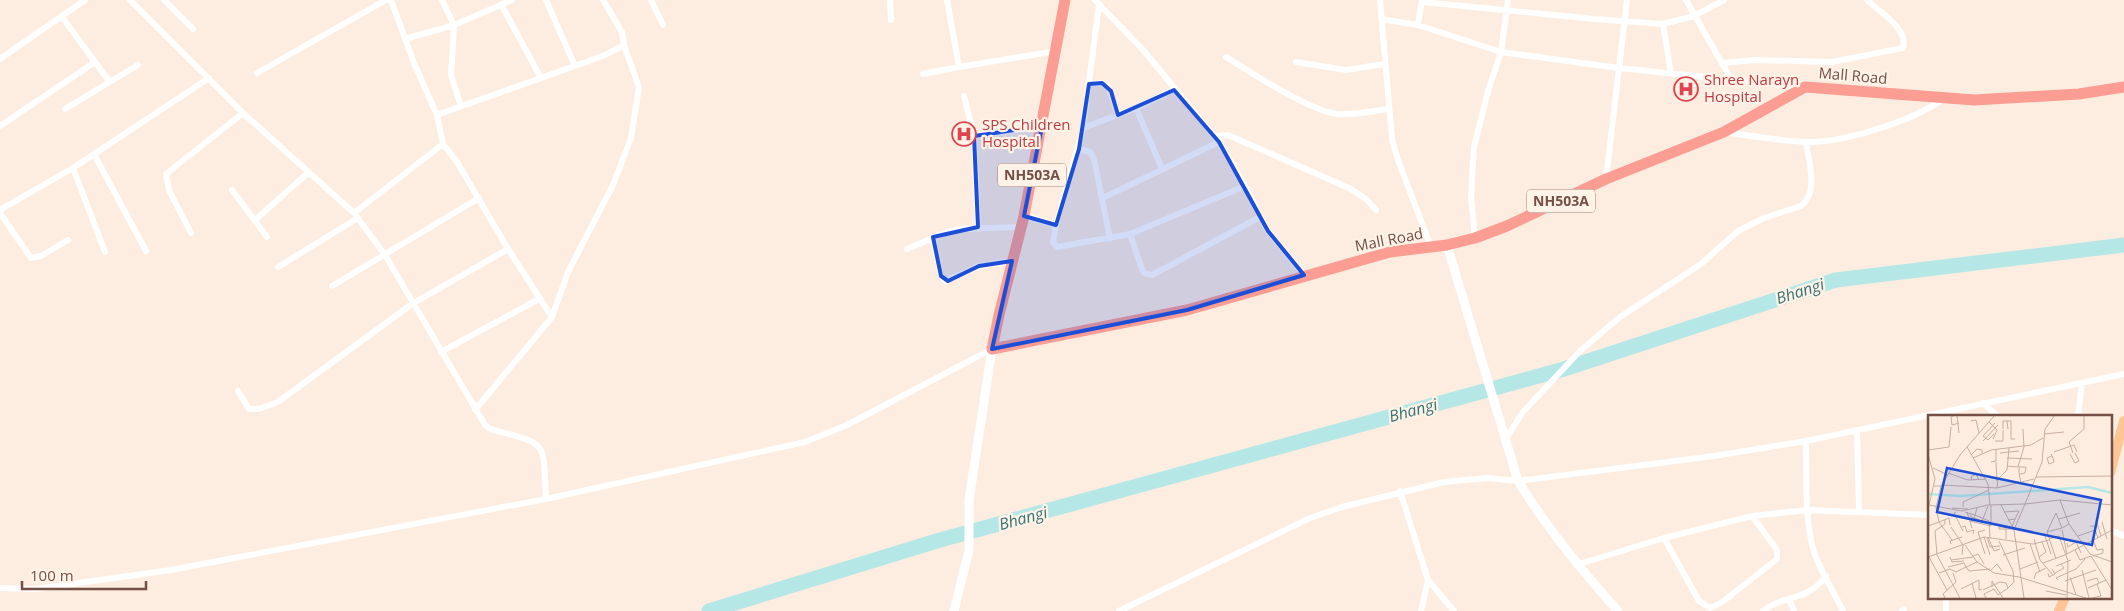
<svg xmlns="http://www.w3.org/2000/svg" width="2124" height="611" viewBox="0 0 2124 611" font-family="'Open Sans',sans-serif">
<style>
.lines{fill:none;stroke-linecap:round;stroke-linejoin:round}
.river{stroke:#b4e7e6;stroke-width:15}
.street{stroke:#fff;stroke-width:6}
.secondary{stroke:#fff;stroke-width:9}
.primary{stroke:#ffc695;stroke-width:10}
.highway{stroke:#fb9d93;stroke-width:11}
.marked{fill:#1d4ed8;fill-opacity:0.2;stroke:#1d4ed8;stroke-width:4;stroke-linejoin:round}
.labels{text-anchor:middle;stroke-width:4.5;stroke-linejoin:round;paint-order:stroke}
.shield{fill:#fff2e7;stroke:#9e8076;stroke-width:1}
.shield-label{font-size:14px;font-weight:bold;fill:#754f46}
.street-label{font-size:15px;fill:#754f46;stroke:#fff2e7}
.health-label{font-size:15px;fill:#be3a42;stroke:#fff2e7;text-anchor:start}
.water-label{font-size:16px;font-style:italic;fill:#377574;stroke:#fff2e7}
.inset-river{fill:none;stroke:#b4e7e6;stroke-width:2.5}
.inset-road{fill:none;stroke:#c7aea2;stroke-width:1}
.view{fill:#1d4ed8;fill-opacity:0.15;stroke:#1d4ed8;stroke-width:2.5}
.inset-edge{fill:none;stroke:#754f46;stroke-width:2.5}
</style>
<rect width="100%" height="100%" fill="#fdede0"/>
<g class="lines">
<path class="river" d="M709,611L940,540L1564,369L1836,280L2124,245"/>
<path class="street" d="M130,0L243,113L354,213L385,255L485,425L490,429C549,445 543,439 546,499
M164,0L193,29
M391,0L414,63L437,115
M442,0L454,25L512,0
M546,0L575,66
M651,0L663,25
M890,0L891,20
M947,0L959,67L1056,51
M1095,0L1144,51L1219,142L1245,186L1268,231L1304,275
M1380,0L1392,139L1398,160L1431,247
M1422,0L1418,25L1501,52L1619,68L1627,0
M1686,0L1732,81
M1422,2L1594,19L1663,24L1671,74
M1099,5L1083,128L1136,108L1174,90
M502,6L541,78
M62,17L109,81
M1381,19L1418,25
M1663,24L1694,16L1724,0
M405,39L454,25L451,75L461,106
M1226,57C1250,72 1313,113 1339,114C1355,115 1372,111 1388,109
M0,59L85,0
M1296,62L1346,70L1384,64
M1722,63L1755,60L1832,62L1903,48C1908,27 1879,12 1867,0
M257,73L386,0
M923,74L959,67
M1089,84L1102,83L1108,86L1118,115
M964,96L974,136L978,227
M1136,108L1162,169
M65,109L138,65
M0,126L95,62
M1083,128L1056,225L1053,242L1057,247L1130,234L1245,186
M1725,132C1752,136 1779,141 1806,142C1843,143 1913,121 1943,99
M974,136L1042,126
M1214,136L1228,135L1349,188L1366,199L1376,210
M443,144L437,115L603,56L624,45L622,32L603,0
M1079,149L1090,152L1094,159L1110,239
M94,154L146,251
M73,168L105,252
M1606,179L1619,68L1802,87
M232,190L267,237
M1103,198L1219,142
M0,210L73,168L209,78
M0,213L31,258L41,256L68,240
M354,213L443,144L457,162L508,249L552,317L568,272L613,185L631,138L639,87L624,45
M1024,216L1056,225
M255,220L309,172
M191,233L169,190L166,174L243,113
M1130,234L1142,269L1144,273L1152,275L1260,217
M933,237L941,276L945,281L979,266L1012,261
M1475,238L1471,196L1474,147L1488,91L1501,52L1508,0
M907,249L947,232L961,229L1021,227
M278,267L358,218
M332,286L479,198
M441,352L539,299
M238,391L249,409H259L278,402L412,304L508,249
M1983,403L1997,416
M475,410L552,317
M2078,416L2082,383
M1857,430L1859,512
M1505,440L1523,412L1580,351L1620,317L1701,264L1738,231L1764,218L1801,206C1819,193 1809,162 1806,142
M1806,441C1807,477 1804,518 1814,552C1821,572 1834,592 1843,611
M1400,491L1428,580L1421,611
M2110,530L2124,536
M1664,538L1699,601L1710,608L1721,603L1777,559V550L1752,516
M1576,565L1664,538L1752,516L1808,510L1929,515
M1428,580L1454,611
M0,588L36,589L171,570L546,499L805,442L847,425L992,349
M1946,597V611
M1789,599L1794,611
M1119,611L1310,518L1342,507L1444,482L1487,478L1518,481L1714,456L1806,441L2124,374
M1763,611C1786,593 1806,603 1826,576
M1902,611L1904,609"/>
<path class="secondary" d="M1447,245L1518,481C1547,528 1581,570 1618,611
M954,611L969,550V500L992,349"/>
<path class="primary" d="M2110,473L2124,421
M2059,611L2065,597"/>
<path class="highway" d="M1065,0L1024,216L999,315L992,349L1187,310L1390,252L1447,245L1475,238L1507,226L1606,179L1724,132L1805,87L1974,100L2079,94L2124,87"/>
</g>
<path class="marked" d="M1102,83L1111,91L1118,115L1174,90L1219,142L1268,231L1304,275L1187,310L992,349L1012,261L979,266L948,281L941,276L933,237L978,227L974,136L1042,126L1024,216L1056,225L1079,149L1089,84Z"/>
<defs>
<g id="hospital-ring" transform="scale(1.25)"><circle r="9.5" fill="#fff2e7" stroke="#e0444e" stroke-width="1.5"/><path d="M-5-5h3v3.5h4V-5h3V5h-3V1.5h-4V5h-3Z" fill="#e0444e"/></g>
</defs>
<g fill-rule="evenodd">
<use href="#hospital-ring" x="1686" y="89"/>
<use href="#hospital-ring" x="964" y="134"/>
</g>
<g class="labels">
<g class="shield">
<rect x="998" y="163.5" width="68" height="23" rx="4"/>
<rect x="1527" y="189.5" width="68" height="23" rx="4"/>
</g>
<g class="shield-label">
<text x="1032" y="180">NH503A</text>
<text x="1561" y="206">NH503A</text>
</g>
<g class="street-label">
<text transform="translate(1853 76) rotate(5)" y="5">Mall Road</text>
<text transform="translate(1389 240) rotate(-11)" y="5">Mall Road</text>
</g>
<g class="health-label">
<text x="1704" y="85">Shree Narayn<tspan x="1704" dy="17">Hospital</tspan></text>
<text x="982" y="130">SPS Children<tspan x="982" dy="17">Hospital</tspan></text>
</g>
<g class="water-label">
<text transform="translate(1800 291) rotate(-18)" y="6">Bhangi</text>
<text transform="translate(1413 410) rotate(-15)" y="6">Bhangi</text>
<text transform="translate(1023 518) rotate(-15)" y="6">Bhangi</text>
</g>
</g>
<g transform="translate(1928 415)">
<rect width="184" height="184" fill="#fdede0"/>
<path class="inset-river" d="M0,79L34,81L160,72L184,78"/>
<path class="inset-road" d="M27,0L23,2L24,10L31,8M29,0L31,18M43,6L48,5L51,18M79,6H83V24H87M61,7L69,15L65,24M75,14V6H79L80,14M95,14L96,32M66,19L60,25L55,21L67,8M116,19L136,17M55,26L70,10M67,26H75V15M39,32L60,69L62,90M0,35L21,32L23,12M126,37L146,30L149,37M72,38L91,36M145,38L141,27L156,14V0M0,39L7,64L1,90L34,96L60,90L97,89L86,115L96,183M123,39L125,43L126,47L121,49L119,43L124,41M142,39L147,48L151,46L147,38M43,40L49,34L54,35V38M45,43L63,35L103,30L115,23M79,43L104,44M63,47L68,46V34M68,47L69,66M79,51L90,52L96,32M5,53L20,60M20,58L40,65L58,64M92,59L97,58L98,52H91V58L93,68M108,62L184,61M44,65L43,62L48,59L51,65M14,70L69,73L106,64M6,71H13L32,40L67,0M69,73L70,64L79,55L81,33M132,85L141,109L162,139L184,147M97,89L114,47L117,14L127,0M97,89L132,85L184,90M73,90L86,115M35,92V87L61,75M24,93L40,94M28,97L26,98L35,116M37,97L47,100L49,93M39,97L44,113M76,97L91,96L87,104M43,99V102L60,108M131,104L152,98M17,105V109L7,116L9,140L32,183M80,105L87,104L84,112M42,106L63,111V90M45,106L47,100L61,106L62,123M174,107L179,124M169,108L173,121L184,115M53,109L60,91M22,110L21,103L11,107L24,125M0,111L11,107L8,93L13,71M162,111H166L170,123M23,112L35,130L34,140M34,112L37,111L39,117L46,115L45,119M57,115L50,117L57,139M134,115L139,139M119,117L128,98L134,113L141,109M116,118L123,139M150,121L167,115M56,122L62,140M59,122L62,132L72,131M60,122L66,136L72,134M78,124V114L77,112H71V114H85M106,124L112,145L125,160M121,124L131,121L140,146L139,183M71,126L85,156L86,167L80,173M139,128L140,132L148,127L153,138M23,129L22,126L34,122M102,129L112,157M37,130L49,147L66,158L91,162M147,135L152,145L163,141M75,140L97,133M137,140L173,121M45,141L50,139L56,149M163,141L184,175M165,141L175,138V134L169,135L165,125M0,142L56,122L105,129L121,125M1,142L19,175M22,142L24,147L36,146M111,142L118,137L114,127M128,144L119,117L134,113M23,145L45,142M49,147L38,152L41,156L62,154M115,148L137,140M128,151L143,145M20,152L36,148L38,152M92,154L110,147M63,155L69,149L74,156M154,155L161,183M11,158L22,154L28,157L38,152M120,158L121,162L127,159L124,154M127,158L136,153L133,149M91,162L158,183M142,162L148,180M106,164L108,158L118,153M130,165L128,163L148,154L157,144M137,166L168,155M159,166L169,163L171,168M44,168L48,183M64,172V166L75,183M160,173L178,165M33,174L51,165V175L54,174M55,175L72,167L78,168L80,173L70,180L66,174L56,179L58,183M118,176L138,180M17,183L15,179L28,167L25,158M164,183L173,181L169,169"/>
<path class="view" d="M19,53L173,85L164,130L9,97Z"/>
<rect width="184" height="184" class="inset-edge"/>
</g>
<path d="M22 581v8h124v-8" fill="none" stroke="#754f46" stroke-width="2.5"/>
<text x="30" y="581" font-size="15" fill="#754f46" stroke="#fff2e7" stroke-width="4" paint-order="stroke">100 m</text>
</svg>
